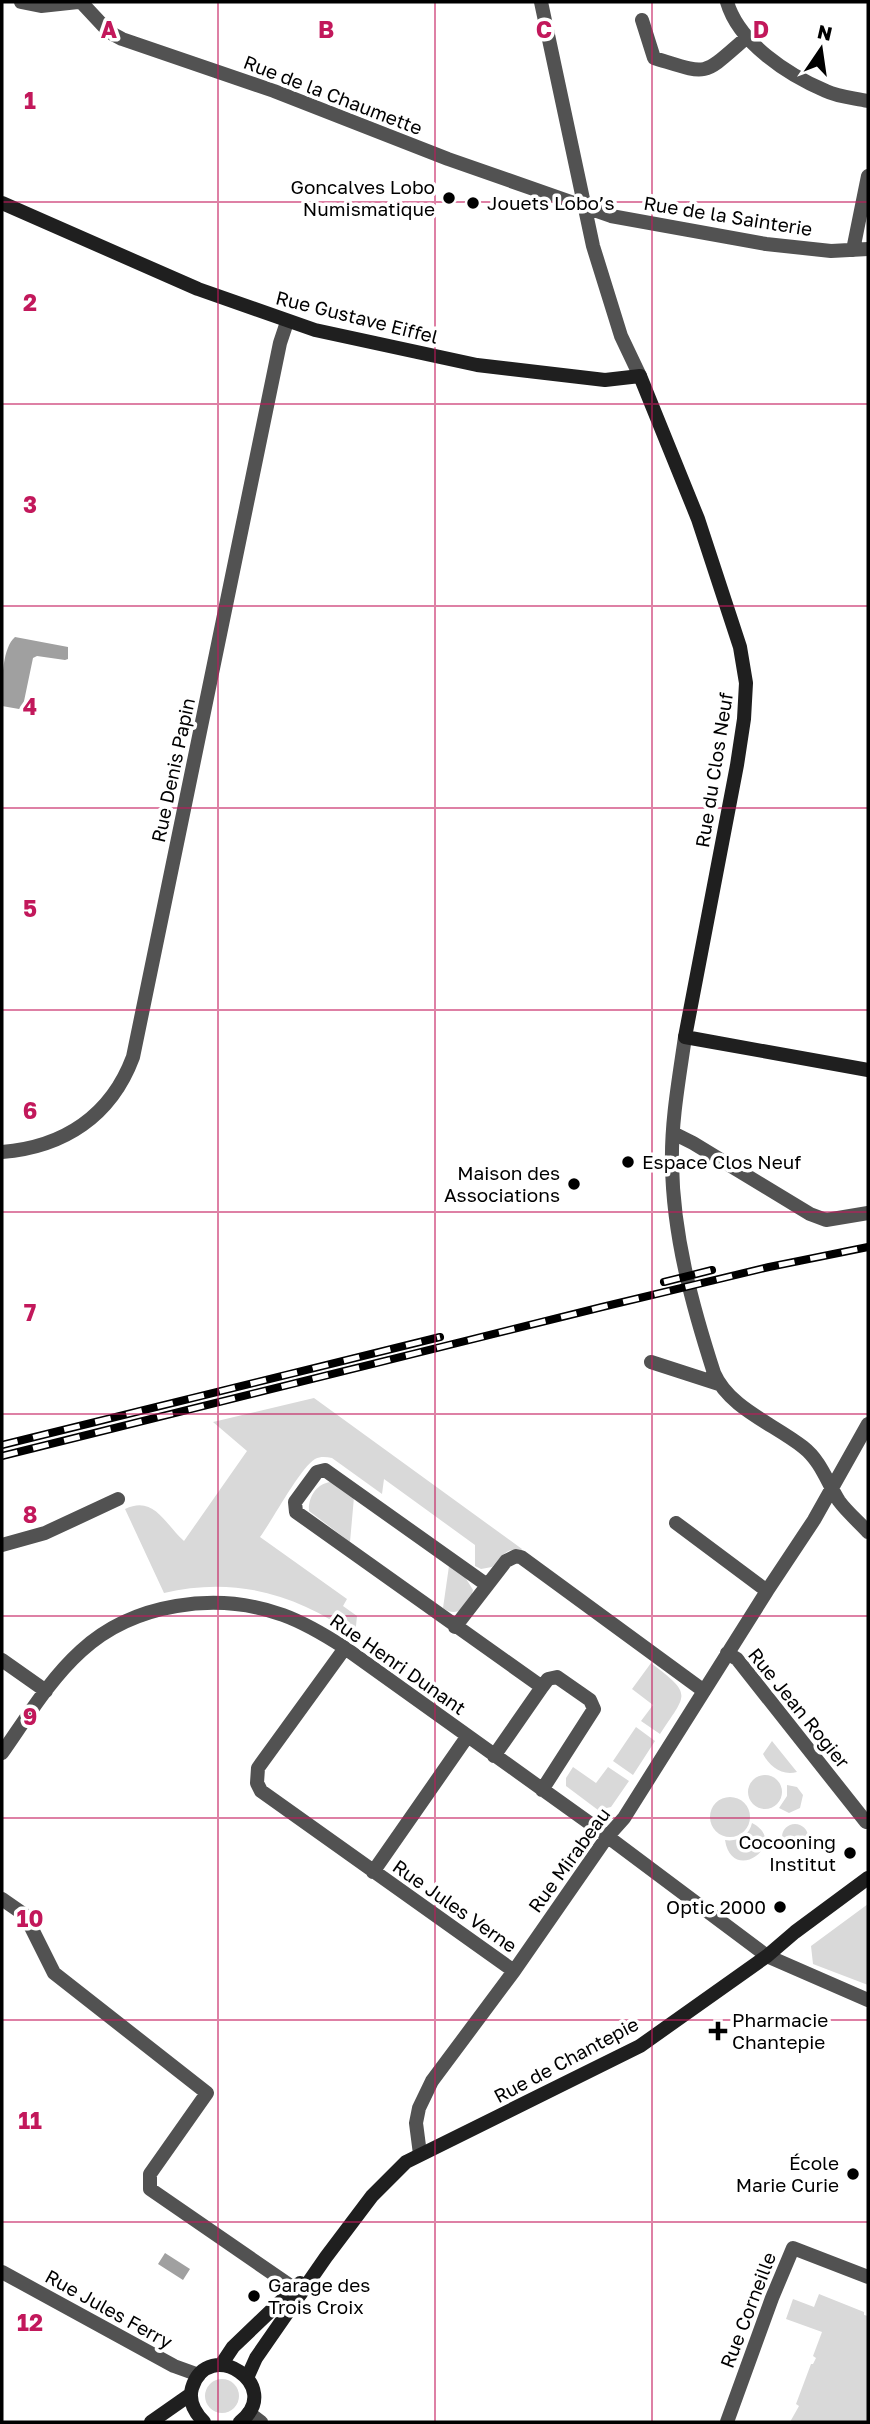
<svg xmlns="http://www.w3.org/2000/svg" width="870" height="2424" viewBox="0 0 870 2424" font-family="'Golos Text',sans-serif">
<style>
.green{fill:#d9d9d9}
.water{fill:#a0a0a0}
.lines{fill:none;stroke-linecap:round;stroke-linejoin:round}
.street{stroke:#525252;stroke-width:14}
.secondary{stroke:#1f1f1f;stroke-width:14}
.rail-casing{stroke:#000;stroke-width:8}
.rail{stroke:#fff;stroke-width:5;stroke-dasharray:16;stroke-linecap:butt}
.grid{fill:none;stroke:#c2185b;stroke-width:2;stroke-opacity:0.55}
.poi-dot{fill:#000;stroke:#fff;stroke-width:2.5}
.labels{text-anchor:middle;stroke-width:7;stroke-linejoin:round;paint-order:stroke}
.street-label{font-size:19px;fill:#000;stroke:#fff}
.poi-label{font-size:19px;fill:#000;stroke:#fff;text-anchor:end}
.grid-label{font-size:23px;text-anchor:middle;font-weight:bold;fill:#c2185b;stroke:#fff;stroke-width:7;stroke-linejoin:round;paint-order:stroke}
</style>
<rect width="100%" height="100%" fill="#fff"/>
<path class="green" d="M314,1398L522,1549L521,1551C506,1546 501,1558 492,1567L481,1569L475,1566V1545L384,1479L382,1494L332,1458C326,1457 321,1456 315,1459C300,1468 272,1521 260,1537L347,1599L343,1606L357,1616L355,1636C298,1594 234,1576 164,1593L125,1509C154,1495 164,1523 184,1541L247,1451L213,1422Z
M331,1482L354,1497L350,1542L309,1511C308,1497 317,1483 331,1482Z
M449,1566L465,1577L473,1590C470,1605 458,1619 443,1608Z
M651,1663C693,1695 687,1693 660,1734L641,1721L653,1705L632,1689Z
M636,1727L655,1741L633,1775L613,1761Z
M772,1741L797,1772C782,1776 770,1767 763,1754Z
M573,1767L596,1783L608,1767L629,1781L611,1807L598,1810L566,1786V1778Z
M748 1792a17 17 0 1 1 34 0a17 17 0 1 1-34 0Z
M787,1785L797,1787L803,1795L800,1808L789,1813L779,1808L787,1796Z
M710 1817a20 20 0 1 1 40 0a20 20 0 1 1-40 0Z
M752,1823C791,1843 732,1886 725,1840C738,1842 749,1836 752,1823Z
M782 1837a13 13 0 1 1 26 0a13 13 0 1 1-26 0Z
M868,1904V1985L813,1964L811,1946Z
M819,2294L864,2312V2315L868,2316V2422H790L799,2406L796,2404L811,2364H813L816,2358L813,2356L822,2332L786,2319L793,2299L814,2307Z
M205 2396a17 17 0 1 1 34 0a17 17 0 1 1-34 0Z"/>
<path class="water" d="M15,637L68,647V659L65,660L37,656L33,658L23,706L19,709L2,706C2,687 1,649 15,637Z
M165,2253L190,2269L183,2280L158,2264Z"/>
<g class="lines">
<path class="street" d="M21,2L41,6L78,2
M81,2L109,32L122,39L274,91L448,159L611,216L766,244L831,251L868,249
M541,2L593,246L621,336L640,376
M727,2C739,43 788,75 826,91C838,97 855,98 868,101
M642,20L654,58C710,75 701,77 746,38
M853,250L868,176
M685,1037C679,1079 671,1122 672,1164C673,1235 692,1305 714,1373C729,1408 774,1424 803,1447C821,1461 827,1482 839,1501C847,1512 859,1522 868,1532
M673,1133L693,1143L810,1214L826,1220L868,1213
M2,1152C64,1147 111,1116 133,1057L280,343L287,322
M651,1362L719,1384
M676,1523L767,1591
M2,1545L45,1533L118,1499
M487,1585L325,1470L317,1472L295,1502L296,1512L542,1687L494,1756
M455,1627L506,1561L516,1556L521,1557L704,1691
M345,1648L258,1768L257,1783L261,1791L514,1971
M727,1653L737,1659L866,1822
M2,1660L46,1691
M542,1687L548,1679L557,1677L590,1700L594,1709L542,1790
M2,1753C26,1719 49,1680 81,1651C133,1603 216,1591 283,1615C305,1623 325,1635 345,1648L588,1822L767,1956L868,2000
M373,1872L467,1737
M2,1899L25,1915L54,1973L207,2093L150,2174V2189L301,2293
M420,2154L416,2123L419,2108L432,2081L514,1971L607,1837L624,1818L767,1591L814,1520L868,1424
M2,2272L174,2366L199,2375
M249,2413L261,2422
M727,2422L772,2298L793,2248L868,2277"/>
<path class="secondary" d="M2,203L198,289L315,330L477,365L605,380L640,376L698,519L740,647L746,683L744,719L737,765L685,1037L868,1070
M221,2365L233,2347L300,2283
M247,2378L256,2358L326,2257L372,2196L406,2162L640,2046L767,1956L795,1932L868,1878
M151,2422L191,2394
M204,2422C195,2413 188,2402 192,2388C208,2335 286,2386 240,2422"/>
<g class="rail-casing">
<path id="rail" d="M664,1282L712,1270
M2,1445L440,1337
M2,1456L602,1307L769,1267L868,1247"/>
</g>
<use href="#rail" class="rail"/>
</g>
<path class="grid" d="M218,2V2422M435,2V2422M652,2V2422M2,202H868M2,404H868M2,606H868M2,808H868M2,1010H868M2,1212H868M2,1414H868M2,1616H868M2,1818H868M2,2020H868M2,2222H868"/>
<g class="poi-dot">
<circle cx="449" cy="198" r="7"/>
<circle cx="473" cy="203" r="7"/>
<circle cx="628" cy="1162" r="7"/>
<circle cx="574" cy="1184" r="7"/>
<circle cx="850" cy="1853" r="7"/>
<circle cx="780" cy="1907" r="7"/>
<path d="M714.5 2020.5h7v7h7v7h-7v7h-7v-7h-7v-7h7z"/>
<circle cx="853" cy="2174" r="7"/>
<circle cx="254" cy="2296" r="7"/>
</g>
<g class="labels">
<g class="street-label">
<text transform="translate(333 95) rotate(21)" y="7">Rue de la Chaumette</text>
<text transform="translate(728 216) rotate(9)" y="7">Rue de la Sainterie</text>
<text transform="translate(357 317) rotate(14)" y="7">Rue Gustave Eiffel</text>
<text transform="translate(173 770) rotate(-78)" y="7">Rue Denis Papin</text>
<text transform="translate(714 770) rotate(-81)" y="7">Rue du Clos Neuf</text>
<text transform="translate(398 1664) rotate(35)" y="7">Rue Henri Dunant</text>
<text transform="translate(799 1708) rotate(51)" y="7">Rue Jean Rogier</text>
<text transform="translate(569 1860) rotate(-54)" y="7">Rue Mirabeau</text>
<text transform="translate(455 1906) rotate(35)" y="7">Rue Jules Verne</text>
<text transform="translate(566 2060) rotate(-28)" y="7">Rue de Chantepie</text>
<text transform="translate(109 2309) rotate(29)" y="7">Rue Jules Ferry</text>
<text transform="translate(748 2310) rotate(-69)" y="7">Rue Corneille</text>
</g>
<g class="poi-label">
<text x="435" y="194">Goncalves Lobo<tspan x="435" dy="22">Numismatique</tspan></text>
<text x="487" y="210" text-anchor="start">Jouets Lobo’s</text>
<text x="642" y="1169" text-anchor="start">Espace Clos Neuf</text>
<text x="560" y="1180">Maison des<tspan x="560" dy="22">Associations</tspan></text>
<text x="836" y="1849">Cocooning<tspan x="836" dy="22">Institut</tspan></text>
<text x="766" y="1914">Optic 2000</text>
<text x="732" y="2027" text-anchor="start">Pharmacie<tspan x="732" dy="22">Chantepie</tspan></text>
<text x="839" y="2170">École<tspan x="839" dy="22">Marie Curie</tspan></text>
<text x="268" y="2292" text-anchor="start">Garage des<tspan x="268" dy="22">Trois Croix</tspan></text>
</g>
</g>
<g class="grid-label">
<text x="109" y="38">A</text>
<text x="326" y="38">B</text>
<text x="544" y="38">C</text>
<text x="761" y="38">D</text>
<text x="30" y="109">1</text>
<text x="30" y="311">2</text>
<text x="30" y="513">3</text>
<text x="30" y="715">4</text>
<text x="30" y="917">5</text>
<text x="30" y="1119">6</text>
<text x="30" y="1321">7</text>
<text x="30" y="1523">8</text>
<text x="30" y="1725">9</text>
<text x="30" y="1927">10</text>
<text x="30" y="2129">11</text>
<text x="30" y="2331">12</text>
</g>
<rect width="870" height="2424" fill="none" stroke="#000000" stroke-width="7"/>
<g transform="translate(821 49) rotate(13)" stroke="#ffffff" stroke-width="5" paint-order="stroke">
<path d="M0-5L12 26L0 18L-12 26Z" fill="#000000"/>
<text y="-10" font-size="19" font-weight="bold" text-anchor="middle" fill="#000000">N</text>
</g>
</svg>
